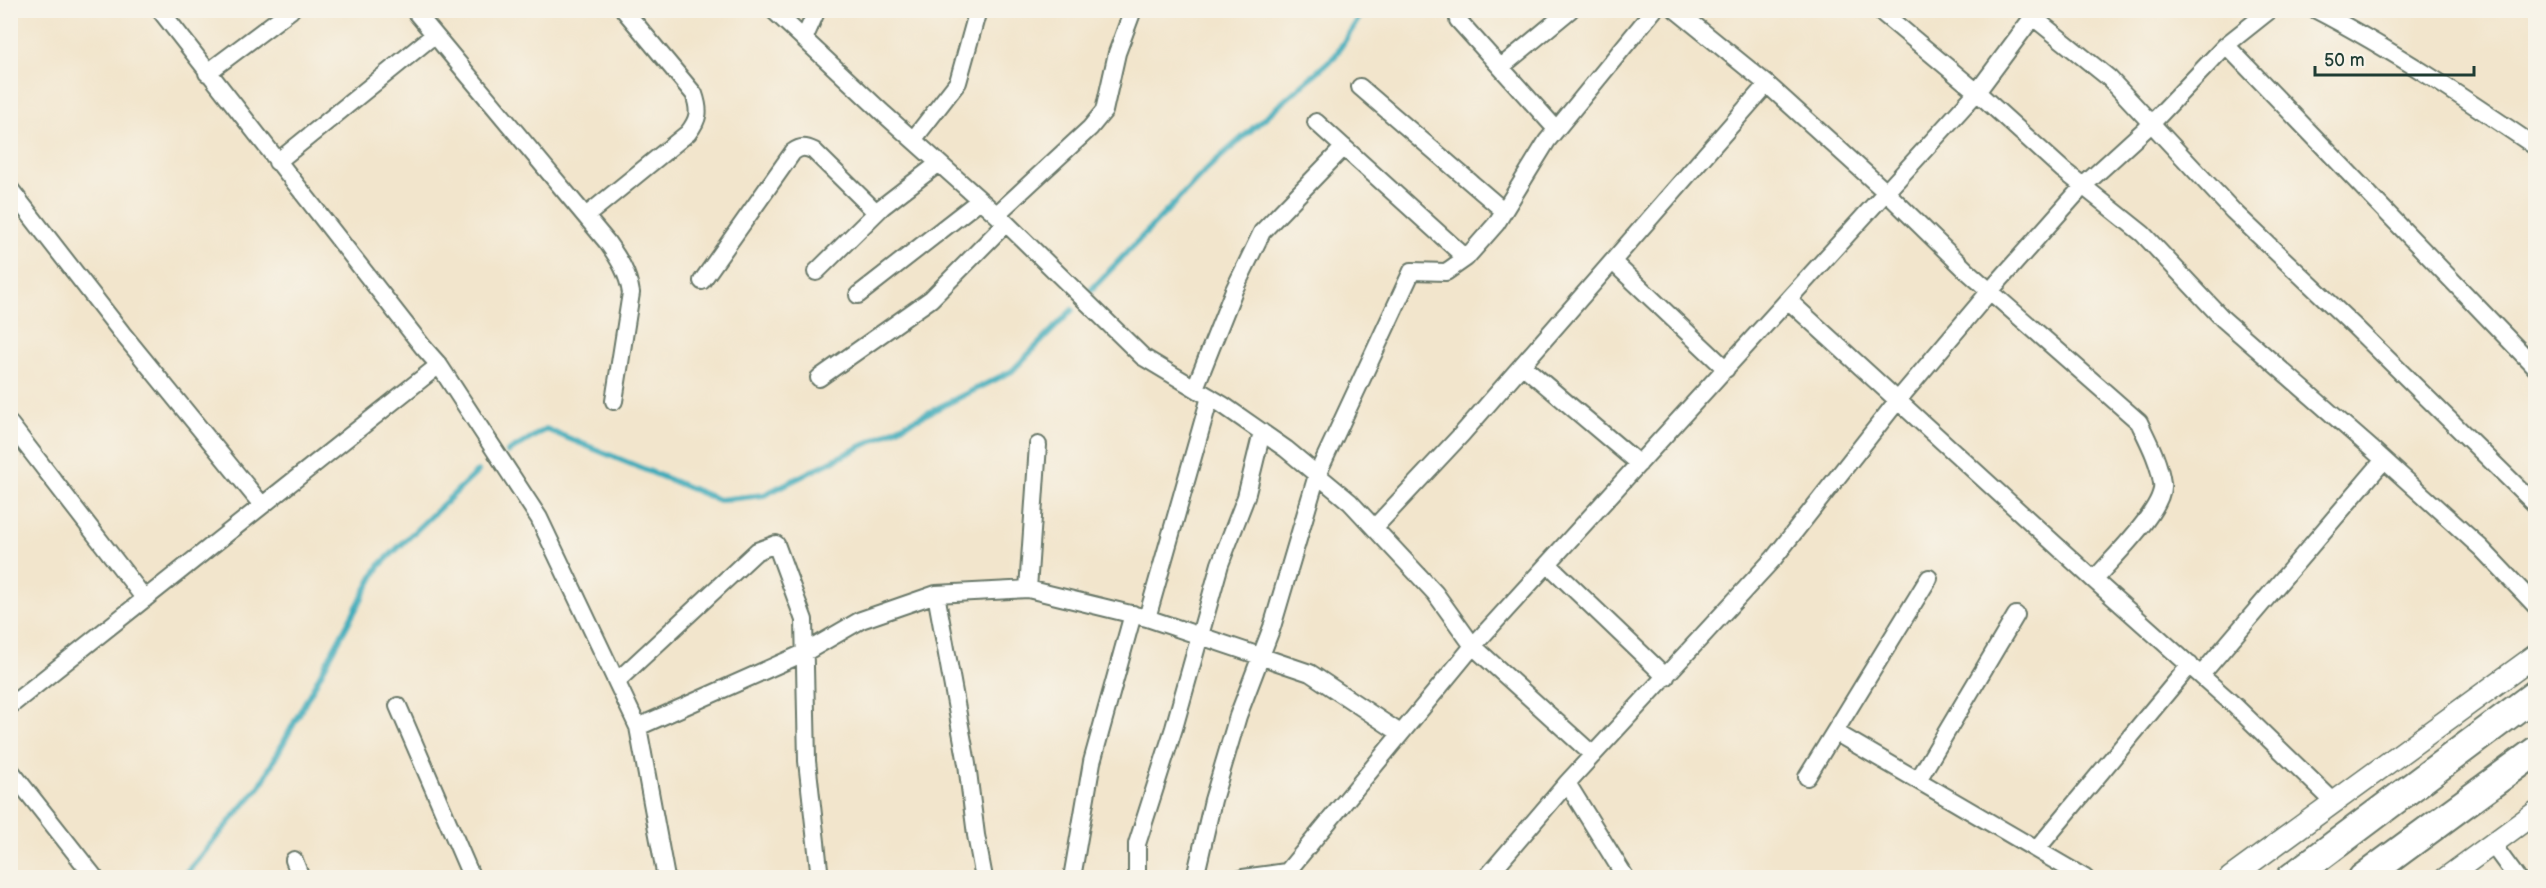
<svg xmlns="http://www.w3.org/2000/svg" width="2546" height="888" viewBox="0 0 2546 888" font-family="'Balsamiq Sans',sans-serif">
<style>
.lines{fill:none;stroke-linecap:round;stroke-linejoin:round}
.stream{stroke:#3cabba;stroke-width:6}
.minor-casing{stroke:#697869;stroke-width:20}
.tertiary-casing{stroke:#697869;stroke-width:24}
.trunk-casing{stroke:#697869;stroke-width:32}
.minor{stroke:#fff;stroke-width:16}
.tertiary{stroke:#fff;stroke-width:21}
.trunk{stroke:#fff;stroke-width:28}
</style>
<rect width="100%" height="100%" fill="#f7f3e8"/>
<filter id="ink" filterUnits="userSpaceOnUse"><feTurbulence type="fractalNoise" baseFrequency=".0167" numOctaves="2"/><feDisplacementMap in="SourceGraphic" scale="12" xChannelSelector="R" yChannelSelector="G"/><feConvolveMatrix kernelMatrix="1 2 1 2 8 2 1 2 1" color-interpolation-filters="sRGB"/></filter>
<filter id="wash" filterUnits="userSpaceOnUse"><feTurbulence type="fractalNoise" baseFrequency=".008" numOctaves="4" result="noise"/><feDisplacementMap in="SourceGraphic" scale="24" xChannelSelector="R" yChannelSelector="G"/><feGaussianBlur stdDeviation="1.35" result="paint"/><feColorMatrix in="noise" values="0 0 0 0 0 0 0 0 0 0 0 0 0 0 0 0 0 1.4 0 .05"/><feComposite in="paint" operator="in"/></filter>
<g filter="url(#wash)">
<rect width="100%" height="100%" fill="#f2e5cc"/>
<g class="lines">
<path class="stream" d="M1090,291L1209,167L1335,56L1364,10
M508,452L546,429L719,500L764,495L1012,371L1072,310
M182,878L260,786L379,566L478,471"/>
</g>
</g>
<g filter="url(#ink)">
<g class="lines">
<g class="minor-casing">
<path id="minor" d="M160,10L423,347L439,365L539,518L638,727L666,878
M414,10L607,242C619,259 628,273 631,293L614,401
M773,10L884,114L1006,223L1143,357L1223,405L1286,449L1350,502L1435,593L1473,646L1593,755
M1458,10V20L1556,129
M1676,10L1767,84
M1879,10L1977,92L2063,170L2143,234L2223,319L2373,450L2481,548L2536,606
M2270,10L2226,45L2536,368
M2316,10C2393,50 2464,98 2536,147
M2033,17L2109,78L2233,211L2354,326L2536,505
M804,39L817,10
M1501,67L1570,10
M207,73L291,10
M1360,87L1504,211
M1316,122L1466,258
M913,140L958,82L978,10
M277,162L434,35
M10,189L122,333L262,505
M997,214L1090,128L1104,111L1117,53L1133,10
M586,216L688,133C699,119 700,111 694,94L624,10
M1613,262L1726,369
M816,272L882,207L939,163
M702,281L793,152C801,146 806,147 814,151L876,212
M858,295L980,200
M1789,301L2094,580L2235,706L2334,802
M1522,365L1639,464
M819,378L931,299L1006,223
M1195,388L1234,290L1262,232L1344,147
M10,424L145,599
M1374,528L1462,434L1767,84L1886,192L1967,271L2139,422C2148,441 2159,461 2162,483C2166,508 2110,560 2094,580
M1548,564L1666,677
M1028,589L1038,445
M936,594L967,764L976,835L984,878
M1147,618L1210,397
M2201,675L2384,460
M617,681L757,551L776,544L804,620L807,761L820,878
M10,706L439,365
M398,706L472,878
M638,727L804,653L861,620L936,594L1028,589L1147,618L1310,673L1400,733
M1835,732L2085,878
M10,770L95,878
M1807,777L1929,578
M1918,780L2016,615
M1567,783L1626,878
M2492,844L2517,878
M2037,849L2190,665
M294,860L301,878
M1072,878L1092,762L1133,614
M1137,878V844L1174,728L1220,564L1246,497L1262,432
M1195,878L1213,800L1238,716L1272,627L1317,475L1412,271L1446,272L1466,258L1496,224L1547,141L1654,10
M1243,878L1286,872
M1282,878L1473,646L1977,92L2038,10
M1486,878L1567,783L1774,558L1898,400L1990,291L2083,186L2151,124L2226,45"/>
</g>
<g class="tertiary-casing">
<path id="tertiary" d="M2230,878L2536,655
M2446,878L2536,812"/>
</g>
<g class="trunk-casing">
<path id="trunk" d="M2291,878L2536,694
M2363,878L2536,751"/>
</g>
<use href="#minor" class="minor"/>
<use href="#tertiary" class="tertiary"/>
<use href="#trunk" class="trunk"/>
</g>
</g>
<rect width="2546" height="888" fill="none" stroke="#f7f3e8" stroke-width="36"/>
<path d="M2315 66v9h159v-9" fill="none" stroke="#1f3d34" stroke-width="3"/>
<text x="2324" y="66" font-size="18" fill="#1f3d34" stroke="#f7f3e8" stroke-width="4.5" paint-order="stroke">50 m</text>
</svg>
